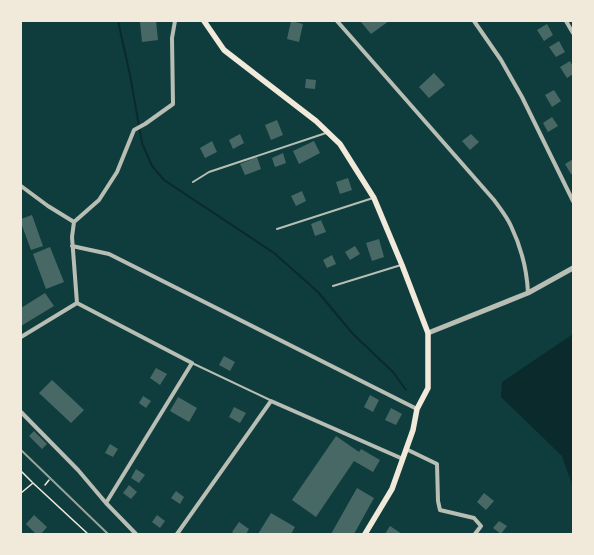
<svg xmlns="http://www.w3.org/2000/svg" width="594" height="555" viewBox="0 0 594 555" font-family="Barlow,sans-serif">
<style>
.water{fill:#0a2a2b}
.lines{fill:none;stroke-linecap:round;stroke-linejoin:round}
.stream{stroke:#0a2a2b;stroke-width:2}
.building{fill:#486865}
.path{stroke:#f1e9da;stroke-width:1.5}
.service{stroke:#b8beb3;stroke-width:2}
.minor{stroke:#b8beb3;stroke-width:4}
.tertiary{stroke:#b8beb3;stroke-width:5}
.secondary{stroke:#f1e9da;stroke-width:5.5}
.rail{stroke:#97a49c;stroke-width:2}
</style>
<rect width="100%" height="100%" fill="#0f3d3e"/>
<path class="water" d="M573,334V487L562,456L501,397L502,382Z"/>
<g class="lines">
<path class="stream" d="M118,21L130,75L142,143L152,166L164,180L274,253L318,292L353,334L393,372L406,390"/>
</g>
<path class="building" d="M156,21L158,40L142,42L140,22Z
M291,21L303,24L299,42L287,39Z
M362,21H389L371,34L361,22Z
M547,24L553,35L544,41L537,30Z
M559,41L565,52L556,57L549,47Z
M570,61L573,67V74L567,78L560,67Z
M434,73L445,85L429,98L419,87Z
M306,79L316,80L315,89L305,88Z
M554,90L561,101L552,107L545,95Z
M552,117L558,126L548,132L543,123Z
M277,120L283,135L271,140L265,125Z
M240,134L244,143L233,149L229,140Z
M471,134L479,142L470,150L462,141Z
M212,141L217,152L205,158L200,148Z
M314,141L320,153L299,164L293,151Z
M283,153L286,163L275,167L272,158Z
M257,157L261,169L245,175L240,164Z
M573,159V174H571L565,164Z
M348,178L352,190L340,194L336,182Z
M302,191L306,201L296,206L291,196Z
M32,215L43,246L31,250L21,223V219Z
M321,220L326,232L315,236L311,224Z
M379,239L384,257L372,261L366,243Z
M355,246L360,254L350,260L345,252Z
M50,247L64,282L46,289L33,254Z
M332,255L336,264L327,268L323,260Z
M45,293L54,306L21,326V308Z
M224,356L235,362L230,371L219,365Z
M156,368L167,374L160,385L150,378Z
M52,380L84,410L71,423L39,393Z
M370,395L379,400L373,412L364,407Z
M143,396L151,401L146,408L139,403Z
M178,397L197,408L189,422L170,411Z
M234,407L246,413L240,423L229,417Z
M391,408L402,414L396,425L385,420Z
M34,431L47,444L42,449L29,436Z
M336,436L359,452L361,449L380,460L373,472L354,461L316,517L292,500Z
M110,444L118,449L113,457L105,453Z
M136,469L145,475L139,483L131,478Z
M129,485L137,492L131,499L123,493Z
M357,488L374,498L354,534H331Z
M176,491L184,497L180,504L171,498Z
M484,493L494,501L486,510L477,502Z
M271,513L295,527L291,534H258Z
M34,515L47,527L41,534H36L26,524Z
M157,515L165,521L160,528L152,522Z
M499,521L507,526L501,534L493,528Z
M239,522L249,529L246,534H235L232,532Z
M390,526L402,534H385Z"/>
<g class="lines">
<path class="path" d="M21,471L32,482
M45,485L49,480
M21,493L33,483L88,534"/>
<path class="service" d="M193,182L209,172L326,133
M277,229L373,198
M333,286L401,265
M192,363L270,400"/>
<path class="minor" d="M337,21L494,200C500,208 507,217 511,226C521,247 527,270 528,293
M474,21L501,60L522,97L573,201
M566,21L573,33
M21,186L48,206L74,222
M72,246L109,254L417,409
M21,337L77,303
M21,412L78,470L106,503L136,534
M406,449L437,464L438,501L440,510L474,518L481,526L475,534
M106,503L192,363L77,303L72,237L74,222L99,200L117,172L134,130L145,124L173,104L172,38L175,21
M177,534L271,401L403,459"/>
<path class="tertiary" d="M428,333L528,293L573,268"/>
<path class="secondary" d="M204,21L224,50L316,121L340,144L374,198L402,265L428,333V388L417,409L413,430L392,489L365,534"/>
<path class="rail" d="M21,450L108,534"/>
</g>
<rect width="594" height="555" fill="none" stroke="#f1e9da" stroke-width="44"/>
</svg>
